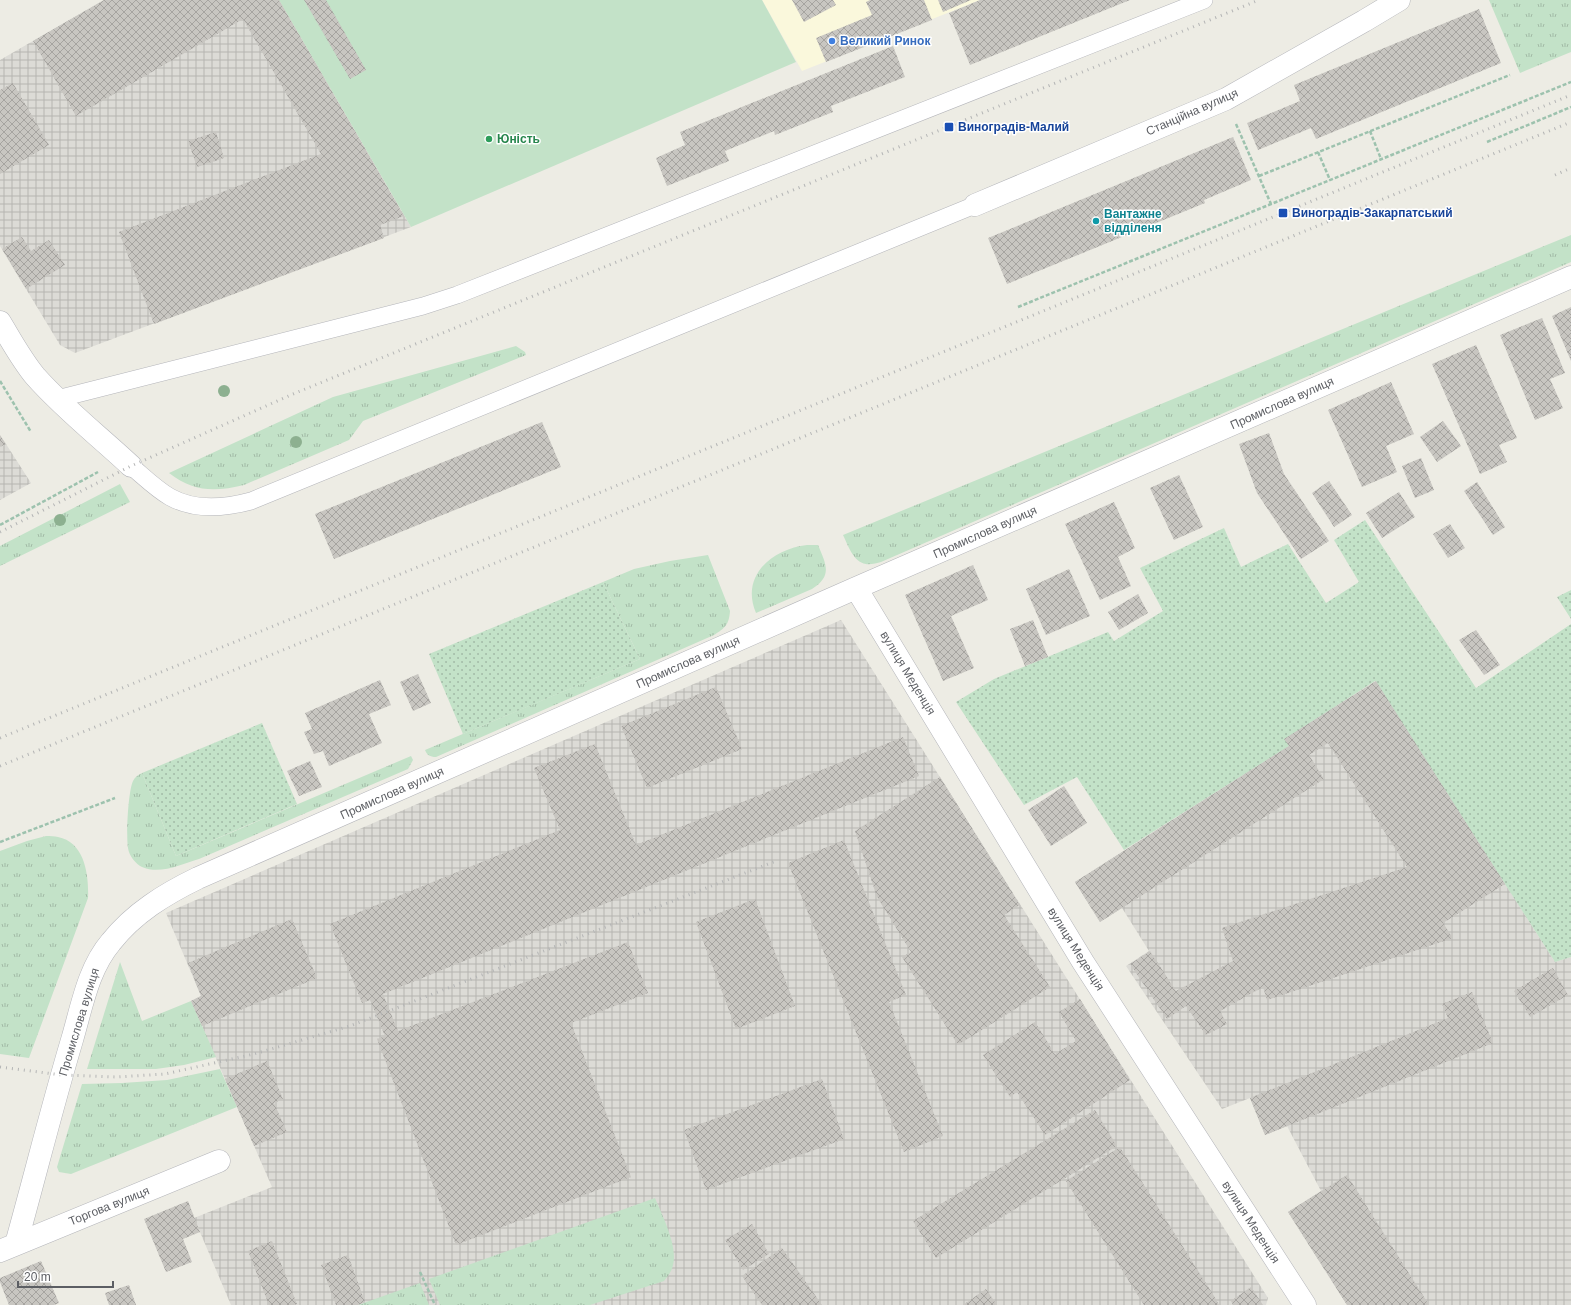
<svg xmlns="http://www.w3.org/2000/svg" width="1571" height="1305" viewBox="0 0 1571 1305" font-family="Helvetica,sans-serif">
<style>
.commercial{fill:#faf8dc}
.industrial{fill:url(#industrial-grid)}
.grass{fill:url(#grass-tufts)}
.garden{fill:url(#garden-dots)}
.pitch{fill:#c3e2c8}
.building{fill:url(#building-cross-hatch)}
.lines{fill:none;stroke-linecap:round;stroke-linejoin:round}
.service-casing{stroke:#b4b5ba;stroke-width:18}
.minor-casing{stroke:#b4b5ba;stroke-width:23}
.path{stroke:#9dc2ae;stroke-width:2.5;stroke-dasharray:4 2;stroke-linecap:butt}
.service{stroke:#fff;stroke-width:17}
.minor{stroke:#fff;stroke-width:22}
.rail{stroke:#b4b5b5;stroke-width:3;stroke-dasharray:1 5;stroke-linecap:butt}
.tree{fill:#8db090}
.shop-dot{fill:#3f7fe0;stroke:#fff;stroke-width:1.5}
.transit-dot{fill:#1a4fb4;stroke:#fff;stroke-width:1.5}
.leisure-dot{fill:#2e9e5b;stroke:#fff;stroke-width:1.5}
.culture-dot{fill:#0f9aa8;stroke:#fff;stroke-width:1.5}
.labels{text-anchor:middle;stroke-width:3;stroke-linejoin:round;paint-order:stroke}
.shop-label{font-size:12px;font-weight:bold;fill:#366cbe;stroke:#fff;text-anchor:start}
.street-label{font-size:12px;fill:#5c5e63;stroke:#fff}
.transit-label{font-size:12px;font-weight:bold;fill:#164399;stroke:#fff;text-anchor:start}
.leisure-label{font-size:12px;font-weight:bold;fill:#27864d;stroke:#fff;text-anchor:start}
.culture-label{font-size:12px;font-weight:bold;fill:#0d838f;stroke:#fff;text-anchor:start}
</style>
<defs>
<pattern id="industrial-grid" width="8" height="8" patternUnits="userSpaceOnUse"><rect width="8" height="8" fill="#dcdbd6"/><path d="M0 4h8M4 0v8" fill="none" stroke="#b6b5b1"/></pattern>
<pattern id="grass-tufts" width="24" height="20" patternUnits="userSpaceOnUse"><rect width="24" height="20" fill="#c3e2c8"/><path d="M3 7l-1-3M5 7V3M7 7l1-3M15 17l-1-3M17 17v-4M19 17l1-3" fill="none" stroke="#a2baa6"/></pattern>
<pattern id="garden-dots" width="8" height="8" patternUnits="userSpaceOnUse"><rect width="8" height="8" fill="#c3e2c8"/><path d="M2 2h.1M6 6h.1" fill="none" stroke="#a2baa6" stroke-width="1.8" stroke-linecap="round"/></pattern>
<pattern id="building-cross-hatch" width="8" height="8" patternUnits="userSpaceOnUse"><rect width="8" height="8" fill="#c8c6c1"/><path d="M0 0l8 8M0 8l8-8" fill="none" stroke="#a6a4a0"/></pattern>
</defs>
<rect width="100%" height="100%" fill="#edece4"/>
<path class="commercial" d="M762,0H980L802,71Z"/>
<path class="industrial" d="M104,0H279L411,227L75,353L60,345L0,246V60Z
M6,444L31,483L0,500V447Z
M841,620L1268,1298L1266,1305H231L194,1218L272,1187L191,1001L201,996L166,913Z
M1376,681L1555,962L1571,957V1305H1347L1288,1212L1321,1191L1287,1126L1265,1135L1250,1098L1222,1109L1126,966L1149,951L1122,908L1100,922L1075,882L1288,746L1284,739Z"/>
<path class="grass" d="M1489,0H1571V52L1520,73Z
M1571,235V262L881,562C877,563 870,565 866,564C853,562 848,545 843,535Z
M516,346L525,352L526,355L363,421L349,440L244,485C215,492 193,492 169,473L333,397Z
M120,484L130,502L0,566V546Z
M807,545H818C826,564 833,576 812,589L756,613C740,576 772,549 807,545Z
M708,555L730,611C729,625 725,628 714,635L436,757C430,757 427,755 425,750L640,659L603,582L634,569L670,561Z
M411,756L413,760L408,769L199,859C182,864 160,875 142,867C136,864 129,856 128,848C126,836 128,792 133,781C135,777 138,775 142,773L176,856Z
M46,836C50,836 55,836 58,837C85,842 89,876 88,898L29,1058L0,1054V851L27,841Z
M120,962L142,1021L191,1001L216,1057L184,1065L156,1069H87Z
M220,1069L237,1107L71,1174L59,1172L57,1167L82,1084L122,1083L167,1080Z
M655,1198C662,1215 678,1246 673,1265C672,1271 668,1276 664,1281L590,1305H440L429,1279Z
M420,1283L429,1305H358Z"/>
<path class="garden" d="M1365,520L1476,688L1571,624V957L1555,962L1375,681L1285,739L1289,746L1124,850L1077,777L1024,805L956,702L994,679L1108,632L1114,641L1163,611L1140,568L1224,528L1241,567L1288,544L1326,603L1359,582L1334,540Z
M603,582L640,659L463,734L429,654Z
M1571,590V619L1557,597Z
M262,723L297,804L176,856L142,773Z"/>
<path class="pitch" d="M279,0H762L796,62L411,227Z"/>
<path class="building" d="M104,0H279L404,216L380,225L384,238L154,324L119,232L321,154L243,19L76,116L33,41Z
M304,0H326L366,70L350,79Z
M792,0H833L836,5L804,22Z
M870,0H924L932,20L826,62L816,38L872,15L866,2Z
M938,0H971L943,12Z
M980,0H1130L970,65L949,13Z
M1479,9L1501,63L1316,139L1311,128L1258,150L1247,123L1300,101L1294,85Z
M893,46L905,77L831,106L833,112L775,135L774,131L725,151L729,161L667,186L656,158L685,145L680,132Z
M13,83L49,145L0,174V90Z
M216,132L224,158L197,167L188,141Z
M1233,137L1251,180L1204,200L1205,203L1007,284L988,238Z
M22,237L31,251L49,240L65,265L26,289L2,249Z
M1571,307V361L1552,316Z
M1542,318L1565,373L1550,379L1563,408L1535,420L1500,335Z
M1476,345L1517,438L1499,445L1507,462L1480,474L1432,364Z
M1391,382L1414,434L1386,446L1397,472L1362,487L1328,410Z
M1443,421L1461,446L1437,462L1420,437Z
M542,422L561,467L334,559L315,514Z
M1269,433L1284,474L1329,541L1301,559L1257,493L1239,444Z
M0,435L6,444L0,447Z
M1421,458L1434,490L1415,498L1402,466Z
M1179,475L1203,527L1174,540L1150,488Z
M1329,481L1352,515L1334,527L1312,493Z
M1477,482L1505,527L1493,535L1464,491Z
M1399,492L1415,517L1382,538L1366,513Z
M1114,502L1135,548L1118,557L1131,586L1100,600L1065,524Z
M1450,524L1465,548L1448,558L1433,534Z
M973,565L988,600L951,616L974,668L943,681L905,595Z
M1069,569L1090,616L1046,635L1026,589Z
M1138,594L1148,613L1119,630L1108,612Z
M1033,620L1048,657L1025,666L1010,629Z
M1476,630L1500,665L1484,675L1459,640Z
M418,674L431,703L413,711L400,682Z
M380,680L391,705L369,714L382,743L329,766L323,751L314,754L304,732L312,729L305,713Z
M1376,681L1505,884L1443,923L1453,938L1267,1000L1263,987L1220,1011L1227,1024L1206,1035L1186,1006L1167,1019L1130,964L1150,951L1176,991L1233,961L1222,928L1407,867L1328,743L1309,755L1324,779L1100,922L1075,882L1289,746L1284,739Z
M716,687L742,749L647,788L621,726Z
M903,737L919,776L383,994L398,1031L628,942L648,993L571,1023L631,1177L456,1245L377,1039L385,1036L370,1000L362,1003L330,924L560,830L534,768L595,744L636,845Z
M310,761L322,787L299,796L287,771Z
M940,777L1020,905L1004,915L1050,987L958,1045L902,957L911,952L877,897L855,831Z
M1064,786L1087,823L1051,846L1028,810Z
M844,840L906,995L889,1002L943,1136L904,1152L788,863Z
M755,899L795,1006L736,1029L696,922Z
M292,919L317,978L202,1026L191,1001L201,996L188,963Z
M1553,968L1568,995L1530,1017L1514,991Z
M1472,992L1493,1043L1265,1135L1250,1098L1448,1018L1442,1004Z
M1080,999L1130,1080L1045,1135L1017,1092L1010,1097L983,1055L1035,1022L1055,1054L1076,1041L1059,1012Z
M267,1061L283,1099L274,1103L287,1132L254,1146L225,1079Z
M822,1079L844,1139L706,1190L684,1130Z
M1095,1110L1117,1146L936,1258L913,1221Z
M1120,1147L1214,1296L1219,1305H1144L1066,1181Z
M1347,1175L1429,1305H1347L1288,1212Z
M188,1201L200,1232L183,1239L192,1262L166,1272L144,1219Z
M752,1224L769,1254L743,1270L725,1240Z
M272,1241L297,1304L294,1305H269L248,1251Z
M782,1248L822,1305H762L742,1276Z
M348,1255L365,1302L358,1305H336L321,1265Z
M41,1261L59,1303L54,1305H9L0,1282V1278Z
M129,1285L136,1305H109L105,1293Z
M1251,1287L1263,1305H1233L1231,1301Z
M986,1289L997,1305H963Z"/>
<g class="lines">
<g class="service-casing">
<path id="service" d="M57,399L423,306L457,295L1204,0
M131,466C143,476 156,489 170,497C195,511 225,508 251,501L975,205"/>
</g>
<g class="minor-casing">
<path id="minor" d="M975,205L1226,99L1364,21L1399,0
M0,322C11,340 21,359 35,376C64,409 99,436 131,466
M856,588L1083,962L1305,1305
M16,1244C35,1176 52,1107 72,1040C82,1006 88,969 111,942C134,913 165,894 198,878L856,588L1571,277
M0,1251L219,1161"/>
</g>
<path class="path" d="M1236,124L1271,204
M1370,131L1381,159
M1487,142L1571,107
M1318,152L1330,180
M1259,176L1510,75
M1018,307L1571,82
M0,381L31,432
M0,525L98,472
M0,842L115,798
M420,1272L435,1305"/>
<use href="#service" class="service"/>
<use href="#minor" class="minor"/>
<path class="rail" d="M1555,175L1571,168
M0,532L131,466L293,394L1259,0
M0,738L1571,95
M0,766L1571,122
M0,1067L62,1075L117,1077L165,1074L254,1054L350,1026L776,861"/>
</g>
<g class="tree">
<circle cx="224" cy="391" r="6"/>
<circle cx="296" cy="442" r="6"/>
<circle cx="60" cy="520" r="6"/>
</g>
<circle class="shop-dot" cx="832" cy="41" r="4"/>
<g class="transit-dot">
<rect x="944" y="122" width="10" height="10" rx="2"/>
<rect x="1278" y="208" width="10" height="10" rx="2"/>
</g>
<circle class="leisure-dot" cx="489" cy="139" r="4"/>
<circle class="culture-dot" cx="1096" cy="221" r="4"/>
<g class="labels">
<g class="shop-label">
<text x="840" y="45">Великий Ринок</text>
</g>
<g class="street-label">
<text transform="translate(1192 112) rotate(-24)" y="4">Станційна вулиця</text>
<text transform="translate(1282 403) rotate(-24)" y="4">Промислова вулиця</text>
<text transform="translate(985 532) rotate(-24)" y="4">Промислова вулиця</text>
<text transform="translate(688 662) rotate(-24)" y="4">Промислова вулиця</text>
<text transform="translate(908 673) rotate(59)" y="4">вулиця Меденція</text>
<text transform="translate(392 793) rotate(-24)" y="4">Промислова вулиця</text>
<text transform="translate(1076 949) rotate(58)" y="4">вулиця Меденція</text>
<text transform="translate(79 1022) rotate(-73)" y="4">Промислова вулиця</text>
<text transform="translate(109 1206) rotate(-22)" y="4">Торгова вулиця</text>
<text transform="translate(1251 1222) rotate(57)" y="4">вулиця Меденція</text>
</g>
<g class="transit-label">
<text x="958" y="131">Виноградів-Малий</text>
<text x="1292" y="217">Виноградів-Закарпатський</text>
</g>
<g class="leisure-label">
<text x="497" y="143">Юність</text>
</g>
<g class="culture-label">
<text x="1104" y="218">Вантажне<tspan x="1104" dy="14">відділеня</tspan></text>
</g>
</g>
<path d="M18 1281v6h95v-6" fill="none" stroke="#5c5e63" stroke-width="2"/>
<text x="24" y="1281" font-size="12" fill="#5c5e63" stroke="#ffffff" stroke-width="3" paint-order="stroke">20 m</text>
</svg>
